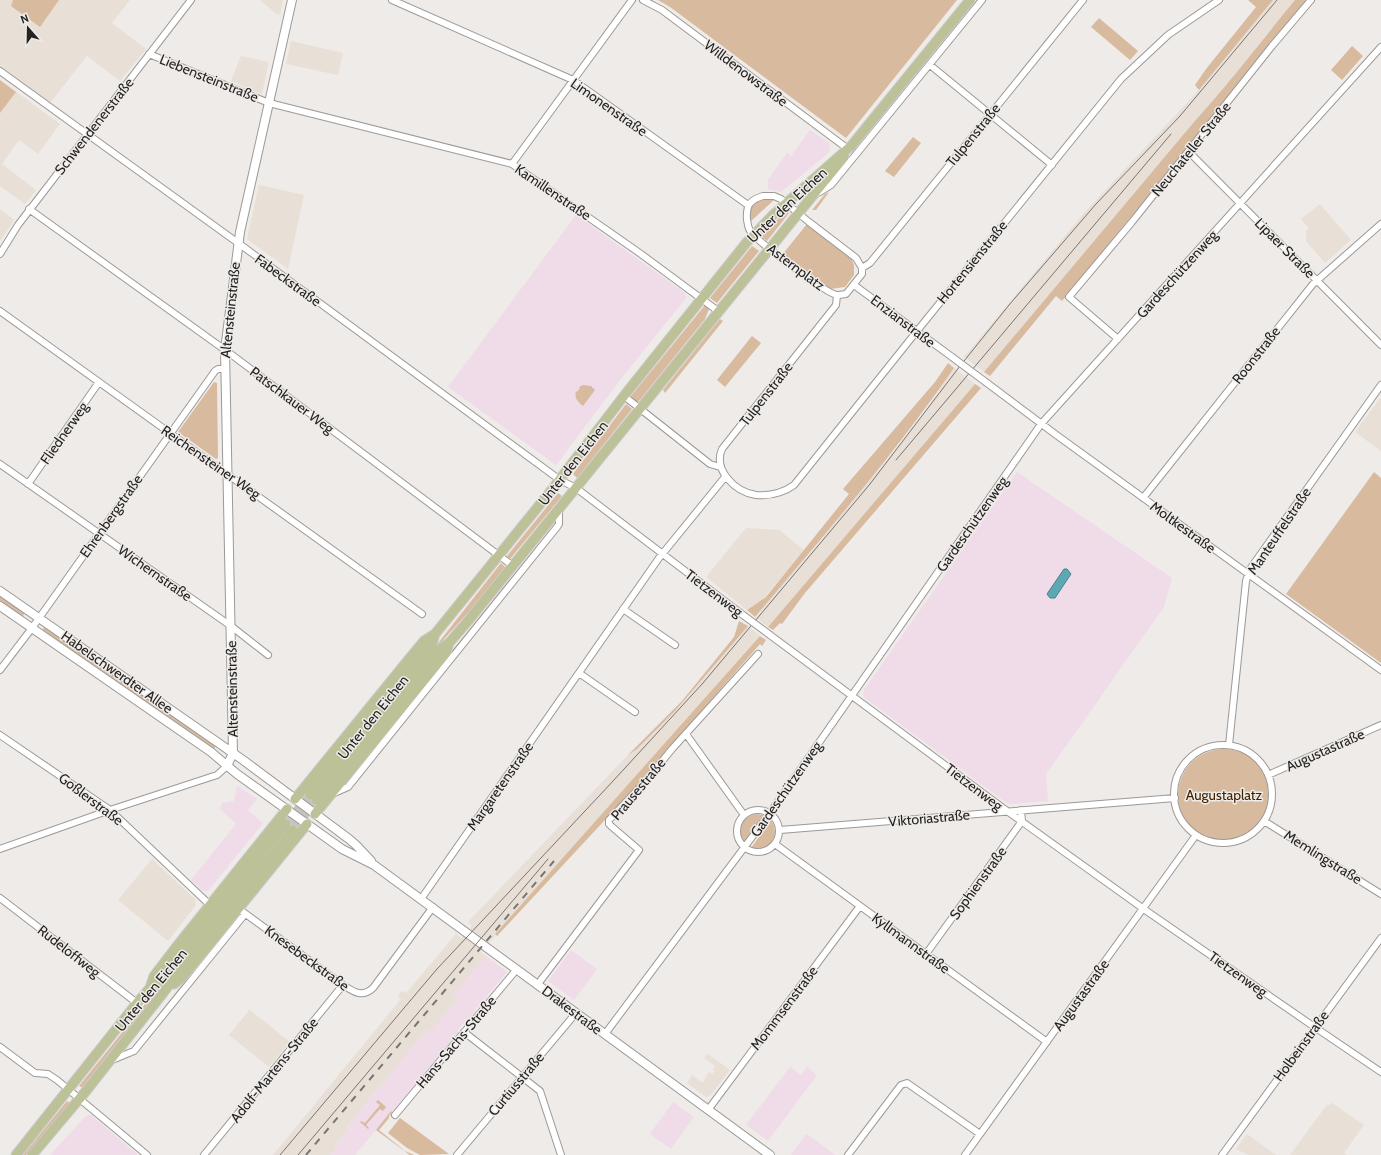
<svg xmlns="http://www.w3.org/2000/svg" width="1381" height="1155" viewBox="0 0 1381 1155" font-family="Cabin,sans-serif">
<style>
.commercial{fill:#f0dbe9}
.built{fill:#e8dfd7}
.green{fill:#d8ba9f}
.water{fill:#5ca9b3;stroke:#4b8188}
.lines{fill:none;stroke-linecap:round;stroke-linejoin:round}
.primary-tunnel{stroke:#c6c3c0;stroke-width:9;stroke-dasharray:9 4.5;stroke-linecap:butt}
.minor-casing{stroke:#9c9997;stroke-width:8}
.secondary-casing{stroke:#9c9997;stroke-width:10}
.primary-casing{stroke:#cacaca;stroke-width:11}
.minor{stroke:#fff;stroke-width:6}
.secondary{stroke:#fff;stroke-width:8}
.primary{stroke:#bdc198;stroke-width:9}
.tram{stroke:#777573;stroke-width:1}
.rail{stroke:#777573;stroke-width:2;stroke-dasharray:7 7;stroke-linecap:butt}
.minor-bridge-casing{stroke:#9c9997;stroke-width:8;stroke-linecap:butt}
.minor-bridge{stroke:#fff;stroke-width:6}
.labels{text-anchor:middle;stroke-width:3;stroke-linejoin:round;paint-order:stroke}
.street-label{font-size:14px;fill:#242322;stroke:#eeebe8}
.park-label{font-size:14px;fill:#412300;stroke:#eeebe8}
</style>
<rect width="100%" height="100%" fill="#eeebe8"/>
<path class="commercial" d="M810,130L829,143L830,150L825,156L781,192L768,189V180L787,153L791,156Z
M576,215L685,293L686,298L620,380L556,465L448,387Z
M1017,472L1172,578L1164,607L1046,774L1048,801L1008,804L865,698L863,694L864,690Z
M237,786L257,799L248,810L263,823L208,891H203L191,880L236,824L220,809L222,803L234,801Z
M571,950L597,969L574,1000L548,981Z
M486,956L507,972L475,1010L476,1011L469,1019L467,1018L458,1030V1033L456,1035L355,1155H330L336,1148L335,1147L348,1130L347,1129L359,1111L427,1030L430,1032L457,999L453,995Z
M790,1067L801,1075L807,1067L817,1075L768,1141L746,1125Z
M673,1102L694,1117L671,1149L650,1134Z
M91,1115L138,1155H50L86,1116Z
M806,1134H807L835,1155H791Z"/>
<path class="built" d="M0,0H130L112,23L146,49L120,81L87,56L50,103L4,70L0,69Z
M260,0H283L280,15L276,14Z
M1273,0H1295L1265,36L1222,92L1194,122L984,372L964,357L1084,213L1199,90Z
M291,41L343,53L338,75L286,64Z
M241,56L269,62L262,93L260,94L231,81Z
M0,80L60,124L38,154L19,140L2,164L36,190L25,204L0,186Z
M259,185L304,195L288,269L247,239Z
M1320,204L1351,240L1325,263L1306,241V231L1309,228L1301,219Z
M0,209L14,220L0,241Z
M954,368L975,384L768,627L755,617L894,451L927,408Z
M1381,397V451L1355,432Z
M746,528L779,530L804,550L765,597L747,610L706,577Z
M748,626L760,636L495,934L496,935L480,952L486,956L453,995L458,999L430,1032L427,1030L359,1111L347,1128L348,1130L335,1146L336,1148L330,1155H273L401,999L398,996L401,991L406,993L456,934L461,938L472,926L468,922L628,755L637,749L675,711Z
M152,859L195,899L196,905L168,941L118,900Z
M250,1009V1010L290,1042L269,1067L229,1035Z
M708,1054L730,1070L710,1096L706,1097L687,1083L692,1075L701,1082H703L709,1072L712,1074L715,1071L713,1069L715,1066L704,1058Z
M1332,1103L1364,1125L1344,1153L1347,1155H1290L1326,1106Z
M1247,1134L1276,1155H1249L1236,1149Z"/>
<path class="green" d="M13,0H59L40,27L11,6Z
M658,0H957L846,138L670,7Z
M1248,0H1273L1199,90L1195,85L1206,69L1256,7Z
M1295,0H1306L1264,50L1140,206L1062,301L1056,296L990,376L984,372L1194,122C1230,83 1261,41 1295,0Z
M1099,18L1138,51L1130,60L1091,27Z
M1352,46L1363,56L1342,80L1331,70Z
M0,80L16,92L0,113Z
M913,137L921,143L894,177L885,171Z
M829,192L816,210H812L825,194Z
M765,198L775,199L750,222C749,210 752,202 765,198Z
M787,210L790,212L767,241L761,236Z
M807,224L851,258L854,265V275L845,287L830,289L824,286L782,255Z
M752,246L759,251L717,303L710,298Z
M705,305L709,309L705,319L639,401L637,402L631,396Z
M720,319L723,321L665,393L663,390Z
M752,336L761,343L725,387L717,380Z
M948,363L954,368C894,455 824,535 755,617L747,610L766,597L849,494L843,489L935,382Z
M214,382L217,383L218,458L216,459L178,432Z
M975,384L981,388L805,593L782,624L780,623L773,630L768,627Z
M583,385L591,386L595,390L583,406C578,402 574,398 576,391L577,392L580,388L579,387Z
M626,404L632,409L577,478L573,474Z
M1374,472L1381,478V663L1286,594Z
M558,493L562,496L510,559L507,556Z
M555,524L438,670V668Z
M501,563L505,567L475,605L424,661Z
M0,595L25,612L22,618L0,603Z
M739,621L748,626L675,711L637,749L628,755L682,701L734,637Z
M45,626L216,745L214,749L41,632Z
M760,636L766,640L762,646L760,644L662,756L643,779L497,936L495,934Z
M1178 795a46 46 0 1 1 92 0a46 46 0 1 1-92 0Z
M757,814L763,815V816L743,843C734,830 742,816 757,814Z
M771,820C779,832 774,844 762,849L751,848Z
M238,914L239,916L133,1049L132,1048Z
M179,962H182L83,1088L79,1086Z
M378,1100L386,1107L383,1111L380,1109L378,1111L366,1125L369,1128L368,1129L360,1122L361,1121L365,1123L380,1105L376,1102Z
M67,1101L70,1103L26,1155H23Z
M391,1111L392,1112L389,1116V1118L379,1130L405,1151L414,1155H410L376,1130Z
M400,1118L449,1154L420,1155L407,1148L388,1133Z"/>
<path class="water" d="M1064,569H1067L1071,574L1055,598H1050L1047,594Z"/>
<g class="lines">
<path class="primary-tunnel" d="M286,824L310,795
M293,830L316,800"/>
<g class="minor-casing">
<path id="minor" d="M392,0L573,80L748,205
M643,0L662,10L848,149
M149,54L269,103L512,164L641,254L718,311
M930,65L1052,165
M0,71L245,248L560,480L576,488L743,615
M1189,152L1381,345
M512,164L632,0
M816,193L820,192L831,185L982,0
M763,196H774L781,199L809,222L856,258L862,268V274L846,294C844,294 840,295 837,295C827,294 758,242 751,232C748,229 748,224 747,220C746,206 749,200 763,196Z
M29,209L232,355L513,566
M0,254L18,225L191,0
M862,268L870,263L1083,0
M854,285L952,357
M837,295L836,305L722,449C713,470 735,492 756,495C770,496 783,493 794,485L917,331L1121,79L1168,35L1219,0
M0,311L422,614
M1118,339L1069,297L1132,222L1272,46L1311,0
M987,383L1055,434L1381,670
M624,396L710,464L720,467
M0,464L231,626L268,655
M28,484L99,382
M1143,498L1313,284L1381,224
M623,609L675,645
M770,635L1007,811L1148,912L1313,1026L1381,1072
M0,670L32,628L215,371L218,369H225
M579,673L635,712
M686,734L744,815
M0,735L110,810L210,905
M1229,745L1246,581L1250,569L1381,385
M1174 794a49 49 0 1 1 98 0a49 49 0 1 1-98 0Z
M1268,775L1381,725
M332,794L348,787L557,527L559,524V510
M737 831a21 21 0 1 1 42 0a21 21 0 1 1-42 0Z
M1264,821L1381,894
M780,830L1175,798
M775,844L1047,1042
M0,849L110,810L217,775L227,766
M0,898L137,1003
M421,899L659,558L725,477
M239,909L343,985C354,992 362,998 373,988L433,907
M926,954L1022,821L1021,810
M538,984L639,850L611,826L609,824V820L646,781L672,749L758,654
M464,1032L540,1091L561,1155
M605,1034L770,813L1041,424L1381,47
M0,1047L35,1073L48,1074L57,1080L147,1155
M112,1060L134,1051L245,914
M708,1110L860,906
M395,1115L517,969
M204,1155L343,985
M457,1155L576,1013
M848,1155L901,1085L907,1083L980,1134
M965,1155L1196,835
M1222,1155L1381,938"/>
</g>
<g class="secondary-casing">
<path id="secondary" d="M0,591L243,760L349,839L356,845L371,861
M0,606L211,752L237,774L342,849L374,865L770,1155
M227,766L233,753L225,350L240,232L292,0"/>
</g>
<g class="primary-casing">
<path id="primary" d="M310,795L432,644L435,634L550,492L627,392L747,242L774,214L852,145L970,0
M295,799L409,659L424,641L435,634
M316,800L438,650L449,643L468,621L844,157
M315,814L446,653L449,643
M174,984L181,978L196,961L307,824
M150,988L154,976L177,946L287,809
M16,1155L137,1003L149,989L160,980L286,824
M32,1155L86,1091L163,993L190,957L293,830"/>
</g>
<use href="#minor" class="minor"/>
<use href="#secondary" class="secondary"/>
<use href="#primary" class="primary"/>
<path class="tram" d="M896,460L1171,134
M280,1155L437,969L614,780L703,683L870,484L960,366L1009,305L1096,204L1180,116L1277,0
M298,1155L548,859"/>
<path class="rail" d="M306,1155L554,861"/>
<g class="minor-bridge-casing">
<path id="minor-bridge" d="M952,357L987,383
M743,615L770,635"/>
</g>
<use href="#minor-bridge" class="minor-bridge"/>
</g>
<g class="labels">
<g class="street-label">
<text transform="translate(746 73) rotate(37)" y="5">Willdenowstraße</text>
<text transform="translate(209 78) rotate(22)" y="5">Liebensteinstraße</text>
<text transform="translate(609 107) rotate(35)" y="5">Limonenstraße</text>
<text transform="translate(94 126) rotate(-52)" y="5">Schwendenerstraße</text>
<text transform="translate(973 135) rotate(-51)" y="5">Tulpenstraße</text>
<text transform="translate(1191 149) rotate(-51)" y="5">Neuchateller Straße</text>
<text transform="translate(553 192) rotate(34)" y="5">Kamillenstraße</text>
<text transform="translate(787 205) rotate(-43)" y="5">Unter den Eichen</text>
<text transform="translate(1285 248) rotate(45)" y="5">Lipaer Straße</text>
<text transform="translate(972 262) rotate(-51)" y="5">Hortensienstraße</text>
<text transform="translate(796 267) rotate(37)" y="5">Asternplatz</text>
<text transform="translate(1177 274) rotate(-48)" y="5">Gardeschützenweg</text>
<text transform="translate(288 280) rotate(36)" y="5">Fabeckstraße</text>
<text transform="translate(230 310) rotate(-84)" y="5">Altensteinstraße</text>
<text transform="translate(903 321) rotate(37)" y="5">Enzianstraße</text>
<text transform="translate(1256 355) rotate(-52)" y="5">Roonstraße</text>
<text transform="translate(766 394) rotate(-52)" y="5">Tulpenstraße</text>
<text transform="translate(292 400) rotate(37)" y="5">Patschkauer Weg</text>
<text transform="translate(64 433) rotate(-55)" y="5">Fliednerweg</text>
<text transform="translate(211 462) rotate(35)" y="5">Reichensteiner Weg</text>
<text transform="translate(573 463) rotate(-52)" y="5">Unter den Eichen</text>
<text transform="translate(111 516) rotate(-55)" y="5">Ehrenbergstraße</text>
<text transform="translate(972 524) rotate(-55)" y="5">Gardeschützenweg</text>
<text transform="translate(1183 527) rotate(36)" y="5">Moltkestraße</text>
<text transform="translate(1279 531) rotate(-56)" y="5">Manteuffelstraße</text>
<text transform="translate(155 573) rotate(35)" y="5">Wichernstraße</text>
<text transform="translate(714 593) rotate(37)" y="5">Tietzenweg</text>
<text transform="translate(117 672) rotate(35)" y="5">Habelschwerdter Allee</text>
<text transform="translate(232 689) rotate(-91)" y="5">Altensteinstraße</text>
<text transform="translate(373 717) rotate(-51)" y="5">Unter den Eichen</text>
<text transform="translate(1325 750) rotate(-24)" y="5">Augustastraße</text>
<text transform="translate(500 786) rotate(-55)" y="5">Margaretenstraße</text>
<text transform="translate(974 787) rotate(37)" y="5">Tietzenweg</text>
<text transform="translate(638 789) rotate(-50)" y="5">Prausestraße</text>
<text transform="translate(786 789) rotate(-55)" y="5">Gardeschützenweg</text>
<text transform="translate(91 799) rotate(37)" y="5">Goßlerstraße</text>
<text transform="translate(929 818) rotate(-5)" y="5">Viktoriastraße</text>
<text transform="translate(1323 857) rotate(32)" y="5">Memlingstraße</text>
<text transform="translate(978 883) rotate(-54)" y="5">Sophienstraße</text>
<text transform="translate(911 943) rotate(36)" y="5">Kyllmannstraße</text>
<text transform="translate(69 951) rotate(38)" y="5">Rudeloffweg</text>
<text transform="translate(307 958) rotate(36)" y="5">Knesebeckstraße</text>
<text transform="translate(1238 974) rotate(35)" y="5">Tietzenweg</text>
<text transform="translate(151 990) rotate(-50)" y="5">Unter den Eichen</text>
<text transform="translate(1081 995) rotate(-54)" y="5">Augustastraße</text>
<text transform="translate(784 1008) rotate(-53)" y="5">Mommsenstraße</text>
<text transform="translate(572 1010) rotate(37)" y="5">Drakestraße</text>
<text transform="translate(456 1042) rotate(-50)" y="5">Hans-Sachs-Straße</text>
<text transform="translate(1301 1046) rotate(-54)" y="5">Holbeinstraße</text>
<text transform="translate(274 1070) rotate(-51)" y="5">Adolf-Martens-Straße</text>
<text transform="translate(516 1084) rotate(-50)" y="5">Curtiusstraße</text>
</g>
<g class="park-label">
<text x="1224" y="800">Augustaplatz</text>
</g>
</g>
<g transform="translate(28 28) rotate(340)" stroke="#eeebe8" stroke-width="3" paint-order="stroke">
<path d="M0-3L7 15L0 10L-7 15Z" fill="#242322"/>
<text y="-6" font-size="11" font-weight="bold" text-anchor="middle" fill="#242322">N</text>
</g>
</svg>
